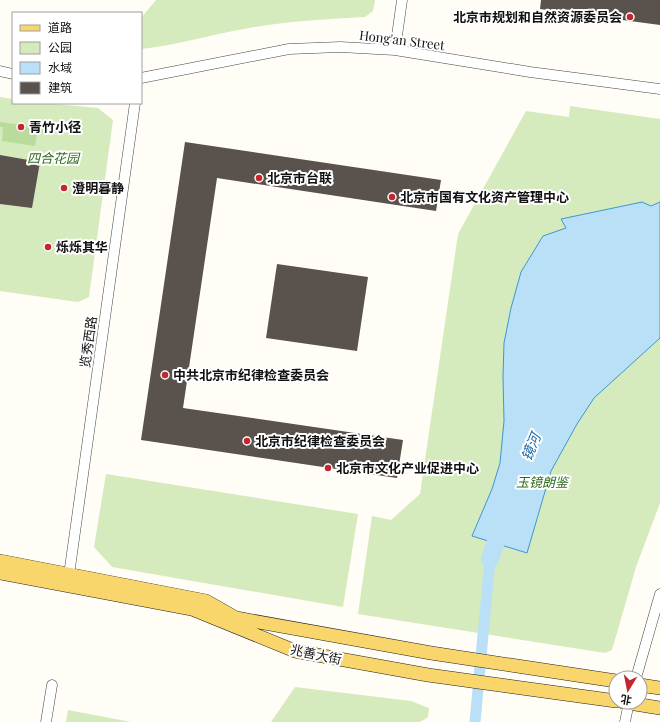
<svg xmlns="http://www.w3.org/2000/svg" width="660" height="722" viewBox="0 0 660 722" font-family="'Playfair Display','Noto Sans SC',serif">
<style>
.green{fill:#d5ebbd}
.forest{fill:#b9dc9c}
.water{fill:#b9e0f7;stroke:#3f96cf}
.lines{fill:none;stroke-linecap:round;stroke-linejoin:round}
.canal{stroke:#b9e0f7;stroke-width:11}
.river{stroke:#b9e0f7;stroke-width:18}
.building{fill:#5a524d}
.minor-casing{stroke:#444;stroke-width:11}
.major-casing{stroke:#222;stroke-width:14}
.minor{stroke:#fff;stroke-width:10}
.major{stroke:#f9d66b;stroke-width:13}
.poi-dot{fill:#c4262e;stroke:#fff;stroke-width:1.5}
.labels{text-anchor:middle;stroke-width:4;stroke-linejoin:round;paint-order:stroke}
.poi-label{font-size:13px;font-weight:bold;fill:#111;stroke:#fff;text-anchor:start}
.street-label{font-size:13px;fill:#111;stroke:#fff}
.park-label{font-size:13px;font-style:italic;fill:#2f6b1f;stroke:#fff}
.water-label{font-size:14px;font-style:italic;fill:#1768a6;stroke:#fff}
</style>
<rect width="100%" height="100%" fill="#fffdf5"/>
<path class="green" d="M156,0H375L373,11L365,17C327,19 288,21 249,28C213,34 178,45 141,49V18Z
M0,97L13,99V103H44L98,108L113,120L89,297L78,302L0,291Z
M570,106L660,119V503L636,567L612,650L605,653L358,614L372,516L391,520L420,494L458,234L526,111L569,117Z
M106,474L358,514L343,607L112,567L94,547Z
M295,687L411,701L429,708L428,717L420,722H271Z
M68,710L131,722H66Z"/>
<path class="forest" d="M0,122L45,128L44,134L37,133L35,146L2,141L3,127H0Z"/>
<path class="water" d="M642,202L651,206L660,202V338L594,398L577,424L551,471L527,553L472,536L492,489L500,463L504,421L503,376L504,343L511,308L521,272L543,236L566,228L561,219Z"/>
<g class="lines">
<path class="canal" d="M475,722L490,559"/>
<path class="river" d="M490,559L503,520"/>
</g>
<path class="building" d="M541,0H660V25L540,9Z
M185,142L441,180L436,211L217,178L183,408L403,440L397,478L141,440Z
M0,155L40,162L32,208L0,204Z
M277,264L368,277L357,351L266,338Z"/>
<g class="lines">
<g class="minor-casing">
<path id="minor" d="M395,50L402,0
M0,71L13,74
M141,78L289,49L340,47L395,50L530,72L660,89
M68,582L135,103
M636,678L660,594
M46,722L52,685
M625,722L629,702"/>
</g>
<g class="major-casing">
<path id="major" d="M0,561L206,601L236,618L431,653L616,681
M0,573L192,609L295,651L428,675L616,701
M640,685L660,688
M623,702L660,708"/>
</g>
<use href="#minor" class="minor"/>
<use href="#major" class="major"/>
</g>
<g class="poi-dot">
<circle cx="630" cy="17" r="4"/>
<circle cx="21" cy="127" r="4"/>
<circle cx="259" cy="178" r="4"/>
<circle cx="64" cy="188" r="4"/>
<circle cx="392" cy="197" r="4"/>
<circle cx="48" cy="247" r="4"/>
<circle cx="165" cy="375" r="4"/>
<circle cx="247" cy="441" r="4"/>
<circle cx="328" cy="468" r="4"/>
</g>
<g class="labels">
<g class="poi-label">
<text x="622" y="22" text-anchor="end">北京市规划和自然资源委员会</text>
<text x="29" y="132">青竹小径</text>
<text x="267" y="183">北京市台联</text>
<text x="72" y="193">澄明暮静</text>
<text x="400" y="202">北京市国有文化资产管理中心</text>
<text x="56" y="252">烁烁其华</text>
<text x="173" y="380">中共北京市纪律检查委员会</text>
<text x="255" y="446">北京市纪律检查委员会</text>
<text x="336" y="473">北京市文化产业促进中心</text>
</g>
<g class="street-label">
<text transform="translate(402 40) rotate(7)" y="5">Hong'an Street</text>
<text transform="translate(88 342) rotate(-82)" y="5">览秀西路</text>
<text transform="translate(316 654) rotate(12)" y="5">兆善大街</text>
</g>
<g class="park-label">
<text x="53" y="163">四合花园</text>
<text x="542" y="487">玉镜朗鉴</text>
</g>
<g class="water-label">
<text transform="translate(531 447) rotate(-67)" y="5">镜河</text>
</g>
</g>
<rect x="12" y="12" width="130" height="92" fill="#ffffff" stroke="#a0a0a0"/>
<rect x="20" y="25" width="20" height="6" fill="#f9d66b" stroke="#a0a0a0"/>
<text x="48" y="32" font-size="12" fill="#111111">道路</text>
<rect x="20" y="42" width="20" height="12" fill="#d5ebbd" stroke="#a0a0a0"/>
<text x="48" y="52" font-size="12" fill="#111111">公园</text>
<rect x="20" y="62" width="20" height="12" fill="#b9e0f7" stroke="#a0a0a0"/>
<text x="48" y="72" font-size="12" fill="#111111">水域</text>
<rect x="20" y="82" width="20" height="12" fill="#5a524d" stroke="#a0a0a0"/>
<text x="48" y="92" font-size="12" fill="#111111">建筑</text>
<g transform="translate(628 690) rotate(190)"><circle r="19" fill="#ffffff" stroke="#a0a0a0"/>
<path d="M0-3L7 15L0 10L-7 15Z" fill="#c4262e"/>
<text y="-6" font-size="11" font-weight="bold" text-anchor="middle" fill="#111111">北</text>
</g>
</svg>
